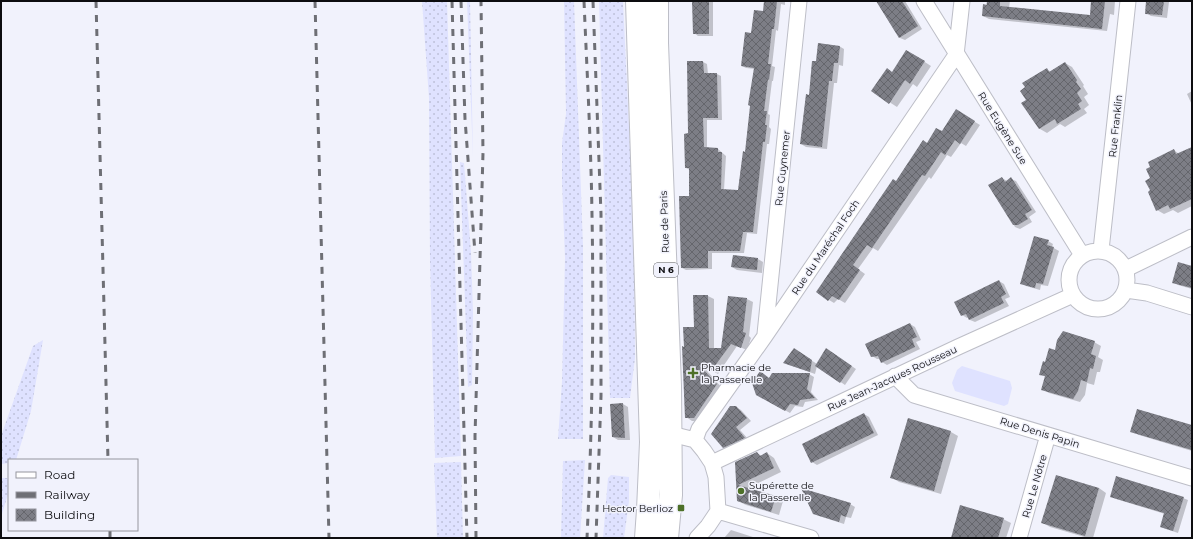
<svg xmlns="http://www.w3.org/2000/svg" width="1193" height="539" viewBox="0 0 1193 539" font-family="Montserrat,sans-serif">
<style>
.grass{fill:url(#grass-dots)}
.pitch{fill:#dfe2ff}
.shadow{fill:#0003}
.building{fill:url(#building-cross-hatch)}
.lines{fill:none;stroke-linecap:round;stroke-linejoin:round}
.street-casing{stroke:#bdbec7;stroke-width:17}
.primary-casing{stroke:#bdbec7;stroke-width:24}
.street{stroke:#fff;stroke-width:15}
.primary{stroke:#fff;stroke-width:22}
.rail{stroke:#6e6f75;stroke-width:3;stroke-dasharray:7 7;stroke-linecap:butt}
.poi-dot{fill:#4d7028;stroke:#f1f2fc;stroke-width:1.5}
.labels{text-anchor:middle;stroke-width:3;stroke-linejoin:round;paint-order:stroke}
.shield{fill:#f1f2fc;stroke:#515257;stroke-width:1}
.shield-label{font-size:9px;font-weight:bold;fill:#0d0d10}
.street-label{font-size:10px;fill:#0d0d10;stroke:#f1f2fc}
.poi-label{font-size:10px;fill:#0d0d10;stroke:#f1f2fc;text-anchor:start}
</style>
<defs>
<pattern id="grass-dots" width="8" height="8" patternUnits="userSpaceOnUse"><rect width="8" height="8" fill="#dfe2ff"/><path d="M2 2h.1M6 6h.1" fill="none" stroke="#bec1da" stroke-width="1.8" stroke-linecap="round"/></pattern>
<pattern id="building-cross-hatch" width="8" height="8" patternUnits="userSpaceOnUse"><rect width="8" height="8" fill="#7d7e86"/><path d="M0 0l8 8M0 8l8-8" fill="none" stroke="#65666c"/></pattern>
</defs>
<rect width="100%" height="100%" fill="#f1f2fc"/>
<path class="grass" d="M422,1H447L461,456L435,458L430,259L429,98Z
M467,1H470L473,158Z
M564,1H574L583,246V439H558L562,382L565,258L562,182V143L566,114Z
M599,1H623L634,234L635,358L630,398H610Z
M460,162L464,163L471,252L473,313L472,385L468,387Z
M43,340L31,411L16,460H9V463L1,464V436L33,346Z
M585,460L580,538H561L563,461Z
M461,462L463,538H437L434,463Z
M611,475L629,477V501L624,538H603L608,478Z
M1,478H9V491L1,517Z"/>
<path class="pitch" d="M962,366L1010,381L1012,388L1008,404L1004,406L955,391L952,383L957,370Z"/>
<path class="shadow" d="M693,1H713V36H698L694,33Z
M765,1H785V5L781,4L778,31L776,30L772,66L775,67L773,81H772L768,114L770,115L769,127L771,129L769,144H767L757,234L747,233L744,253H712V269L686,270L682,268L690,197V170L686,168L690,134L703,62L707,64L708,74H717L721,76L722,120H707V148L718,149L726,156L724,190L739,191L746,153L755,69L746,68L742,66L752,34L764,12Z
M877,1H905L922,29L905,40L900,38Z
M987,1H1010L1009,8L1091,16L1092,1H1115L1114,15L1110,14L1107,31L989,19L983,16Z
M1147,1H1167L1169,2L1167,18L1151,16L1146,13Z
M839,46L844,49L843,66L839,65L837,83H834L827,149L806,147L801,144L817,62Z
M914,55L931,66L917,87L913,84L897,107L872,91L892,73Z
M1065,63L1072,67L1084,85L1083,86L1088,94L1084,97L1089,105L1084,109L1087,113L1065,127L1060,124L1047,133L1040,129L1023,103L1027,100L1047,69L1051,72Z
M1192,91V105L1187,94Z
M962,114L980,125L966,146L961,143L951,157L947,155L931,179L929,177L878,251L873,248L858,269L865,274L845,303L838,299L834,303L829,300L897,182L942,132Z
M1192,148V206L1178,213L1173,210L1164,214L1157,210L1151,191V179L1174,150L1179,154Z
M1002,178L1007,181L1011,179L1016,181L1036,212L1029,217L1032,222L1020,229L1015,227L989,185Z
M1048,241L1053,244L1052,247L1059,251L1048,286L1041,285L1040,290L1026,286L1021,283Z
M734,257L758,259L763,262L762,273L737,270L732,267Z
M1192,267V289L1178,285L1173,282Z
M999,281L1004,284L1010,297L1005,299L1009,306L975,322L970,320L969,317L967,318L962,315Z
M708,296L714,299V349H722L747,299L753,302L749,336L751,338L747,350L737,346L718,374L702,365L722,388L700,421H692L686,417L685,348L695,328Z
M910,324L915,327L921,340L916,342L920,349L887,365L882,362L880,359H877L872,356Z
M1094,342L1101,346L1098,357L1103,360L1100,372H1097L1094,385L1087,383L1085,395L1080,402L1049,393L1042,389L1046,377L1040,374L1046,363L1056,352Z
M799,352L817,364L831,352L856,369L845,385L817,366L815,374L789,365Z
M809,374L814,377L811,392L818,400L805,402L803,407L795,406L790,413L757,395L770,379Z
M623,404L628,407L630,440H618L613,437L611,405Z
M736,407L741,410L751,421L740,430L749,440L728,450L723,447Z
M864,414L869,417L878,435L817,465L812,462Z
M908,419L951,432L958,436L941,494L899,482L891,477Z
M1192,426V451L1139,435L1131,431Z
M757,453L762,456L767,453L774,458L781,472L746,489L776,497L783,501L779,515L746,505L738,501L736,463Z
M1099,488L1106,493L1093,538H1088L1050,527L1043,523Z
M1112,497L1183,498L1188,500L1178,533L1166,529L1161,527L1165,514L1116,499Z
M850,504L855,507L851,518L846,517L844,524L819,516L813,513Z
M1003,519L1011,523L1006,538H952Z
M731,530L756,538H724Z"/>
<path class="building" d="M692,1H709V34H693Z
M764,1H777L774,29H772L768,64H771L769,80L768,79L764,111H767L765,125H767L765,142H763L753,232H743L740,251H708V268H681L679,196H689V168H685L684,134L688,133L687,61H703L704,73H717L718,118H703L704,147L718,148V152H722L721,189L738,190L743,151L745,152L750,106L748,105L754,68L741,66L745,32L751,33L754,10L763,11Z
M876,1H902L918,26L899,38Z
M987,1H1000V6L1090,15L1091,1H1105L1102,29L982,16L983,4L987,5Z
M1146,1H1164L1162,15L1145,14Z
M818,43L840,46L838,63H834L832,81H829L822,147L800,144L806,94L809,95L812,61H816Z
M906,50L925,61L910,84L905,80L889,104L871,91L887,68L892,72Z
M1065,62L1077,80L1076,82L1081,89L1077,93L1082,101L1078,104L1081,109L1057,124L1055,119L1039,129L1021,103L1026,100L1020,91L1025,87L1022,83L1047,68L1049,72Z
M956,109L975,121L960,144L955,140L945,155L941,152L925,176L922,175L872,248L867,245L853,265L860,270L839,300L832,296L828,301L816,292L893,179L896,181L923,140L927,143L936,128L942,131Z
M1192,147V199L1170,209L1168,205L1156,211L1148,192L1150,190L1145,181L1150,178L1146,169L1150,167L1148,162L1174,149L1176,154Z
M1002,177L1005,182L1011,177L1032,210L1025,214L1028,219L1018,225H1013L988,185Z
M1034,236L1049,240L1047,245L1054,247L1043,284L1036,283L1035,288L1020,284Z
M733,255L758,258L757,270L731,267Z
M1178,262L1192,266V288L1172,283Z
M999,280L1006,294L1001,297L1004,303L969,320L966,314L961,316L954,302Z
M693,295H708L709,348H721L728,296L747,298L743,332L746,333L741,348L731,344L711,371L699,365L717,384L694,418H685L682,346L684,347L683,327H694Z
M910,323L917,337L912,339L915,347L881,363L878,356L871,357L865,344Z
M1063,331L1095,341L1091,354L1096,356L1093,369L1090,368L1087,382L1081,380L1078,391L1073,399L1041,390L1045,376L1039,375L1043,361L1045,362L1049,348L1055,350L1057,340Z
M794,348L812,360L810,372L783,363Z
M826,348L852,366L840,383L815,366Z
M760,371L769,378L772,373H810L807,389L815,398L800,400L798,405L790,404L785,411L756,395L752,383Z
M623,403L625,438L612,437L610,404Z
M730,406H736L747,418L736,427L745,438L723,448L711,434Z
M1137,409L1192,425V450L1130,432Z
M864,413L874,433L811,463L802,444Z
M908,418L951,431L934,491L890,478Z
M757,452L760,456L767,452L774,468L738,485L776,496L771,512L737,501L735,462Z
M1056,475L1099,488L1085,536L1041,523Z
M1116,476L1184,497L1173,531L1160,527L1164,513L1110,497Z
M801,488L851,503L846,517L841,515L839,522L813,514Z
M960,505L1004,518L998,538H951Z"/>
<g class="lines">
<g class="street-casing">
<path id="street" d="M924,1L1082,255
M1101,250L1128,1
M1069 280a29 29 0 1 1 58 0a29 29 0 1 1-58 0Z
M1126,269L1192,237
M1126,290L1147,293L1192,307
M765,334L799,1
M895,376L914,395L1192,478
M663,437L671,434L695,440L704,451L712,463L716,477L718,511L708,526L697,538
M695,440L699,429L765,336L956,55L962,1
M712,463L958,347L1073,295
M718,511L811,538
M1019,538L1048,435"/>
</g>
<g class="primary-casing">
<path id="primary" d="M637,1L651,442L648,510L646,538
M657,1V43L670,386L671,495L667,538"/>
</g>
<use href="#street" class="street"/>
<use href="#primary" class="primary"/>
<path class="rail" d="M96,1L108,460
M315,1L329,538
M452,1L467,538
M461,1L465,119L475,253
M584,1C587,72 591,144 592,215C594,323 592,431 587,538
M593,1L601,214V396L596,538
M110,530V538
M476,538L475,436L483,153L481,1"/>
</g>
<g class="poi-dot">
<path d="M691 367h4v4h4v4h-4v4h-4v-4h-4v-4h4z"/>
<circle cx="741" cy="491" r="4"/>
<rect x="677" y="504" width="8" height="8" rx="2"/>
</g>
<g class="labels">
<rect class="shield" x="654" y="263" width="24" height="14" rx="3"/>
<g class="shield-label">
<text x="666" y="273">N 6</text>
</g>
<g class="street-label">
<text transform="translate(1115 126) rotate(-84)" y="4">Rue Franklin</text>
<text transform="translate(1003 128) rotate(58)" y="4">Rue Eugène Sue</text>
<text transform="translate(782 168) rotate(-84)" y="4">Rue Guynemer</text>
<text transform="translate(664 222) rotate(-92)" y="4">Rue de Paris</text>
<text transform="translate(825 247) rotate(-56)" y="4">Rue du Maréchal Foch</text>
<text transform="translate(892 378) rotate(-25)" y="4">Rue Jean-Jacques Rousseau</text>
<text transform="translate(1040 432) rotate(17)" y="4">Rue Denis Papin</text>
<text transform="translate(1034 486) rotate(-74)" y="4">Rue Le Nôtre</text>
</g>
<g class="poi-label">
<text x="701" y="371">Pharmacie de<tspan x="701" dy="12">la Passerelle</tspan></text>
<text x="749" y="489">Supérette de<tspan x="749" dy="12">la Passerelle</tspan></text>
<text x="673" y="512" text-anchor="end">Hector Berlioz</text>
</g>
</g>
<rect width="1193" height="539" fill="none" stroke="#0d0d10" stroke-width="4"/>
<rect x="8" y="459" width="130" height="72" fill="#f1f2fc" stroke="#96969e"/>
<rect x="16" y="472" width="20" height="6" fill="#ffffff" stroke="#96969e"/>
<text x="44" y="479" font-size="12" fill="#0d0d10">Road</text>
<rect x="16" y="492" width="20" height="6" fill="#6e6f75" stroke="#96969e"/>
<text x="44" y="499" font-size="12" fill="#0d0d10">Railway</text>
<rect x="16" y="509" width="20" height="12" fill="url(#building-cross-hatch)" stroke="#96969e"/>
<text x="44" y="519" font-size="12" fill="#0d0d10">Building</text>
</svg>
